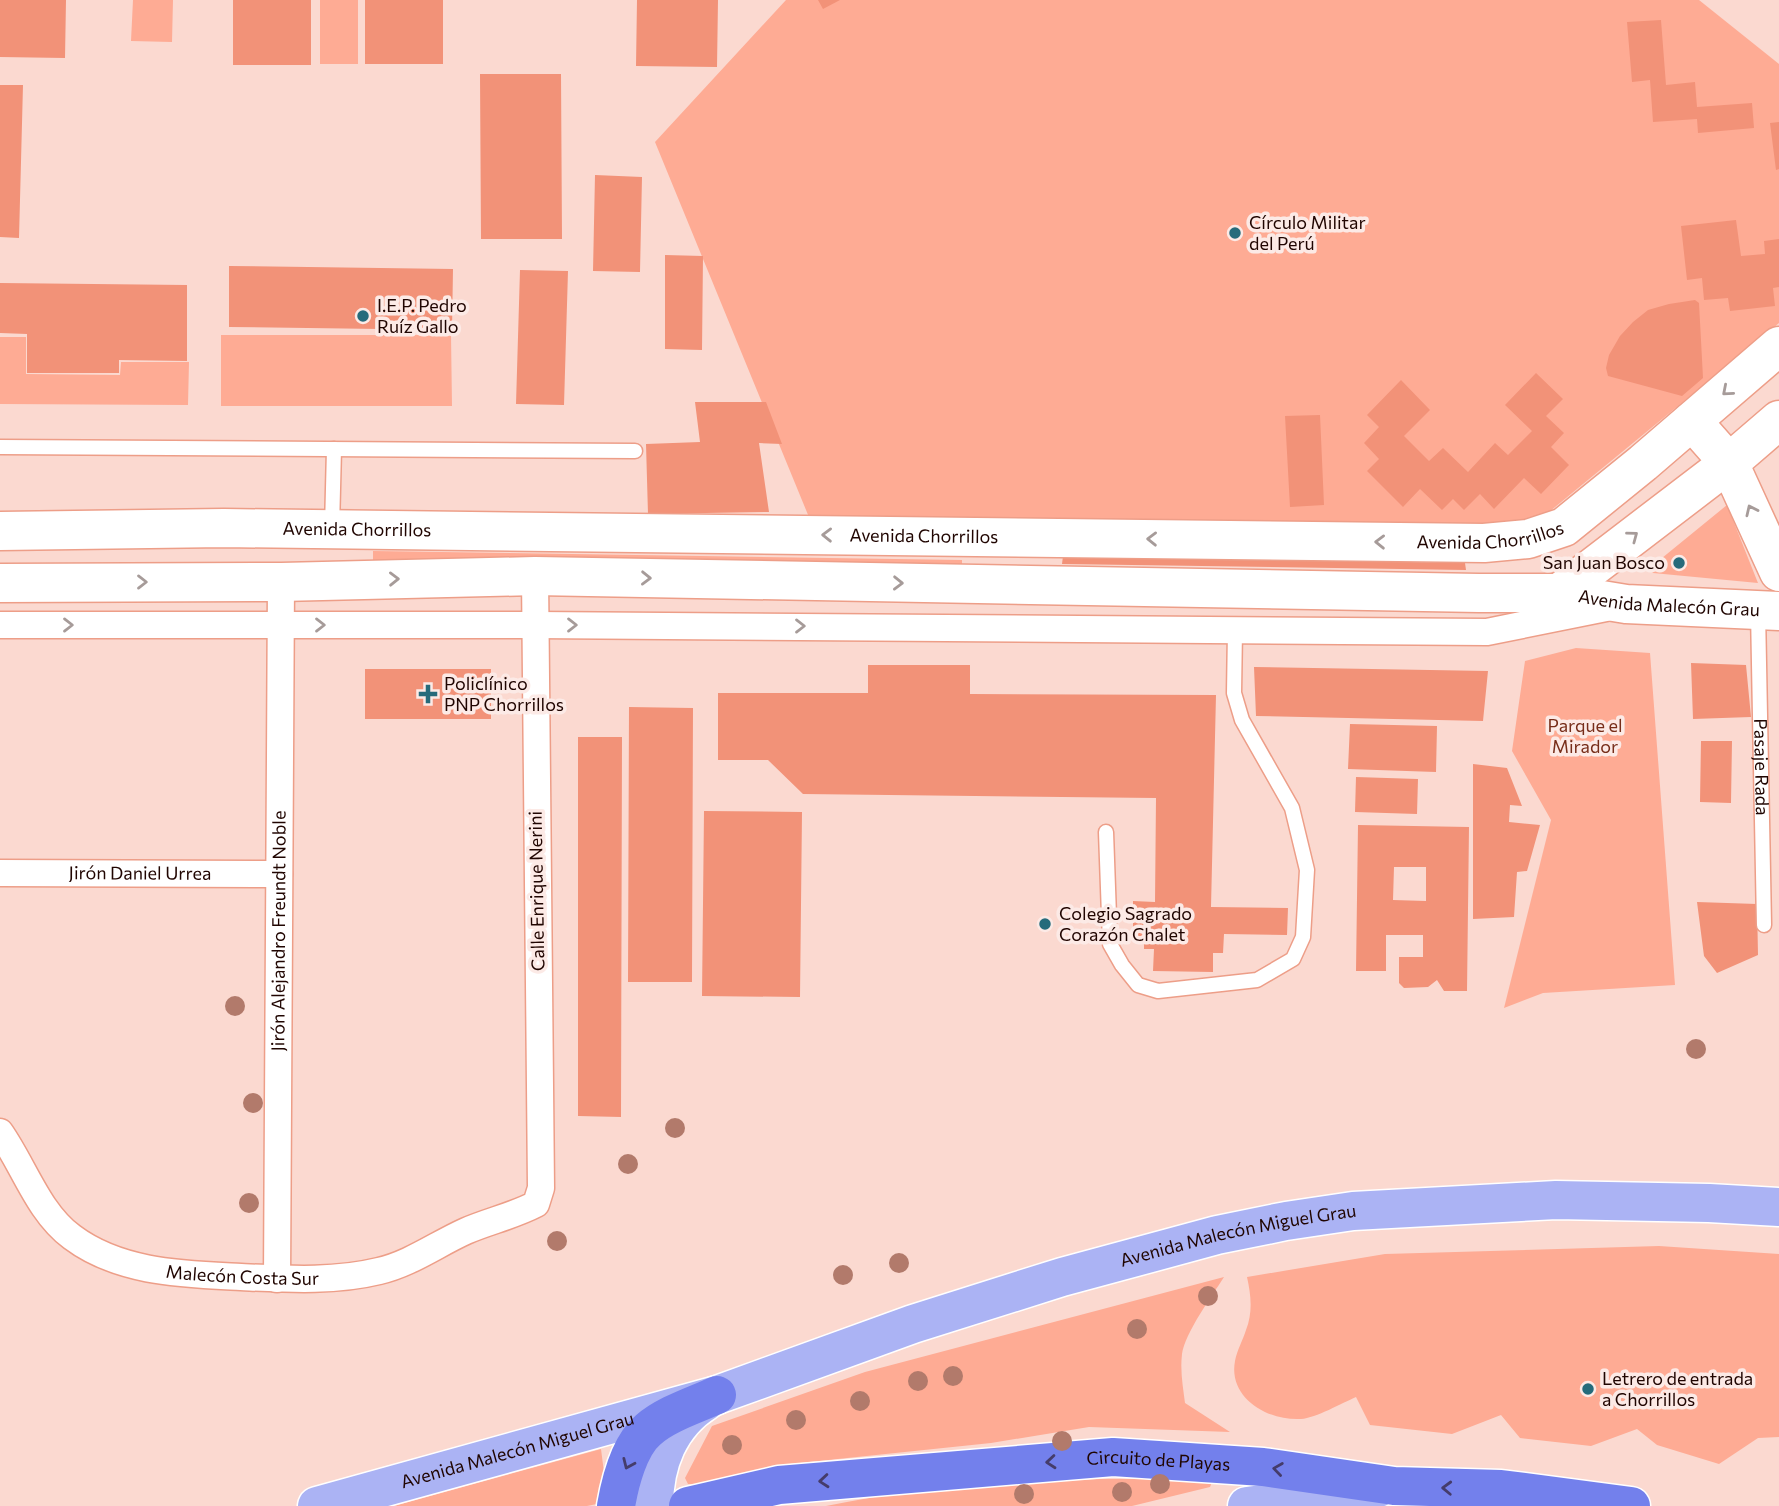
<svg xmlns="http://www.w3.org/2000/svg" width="1779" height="1506" viewBox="0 0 1779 1506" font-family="Commissioner,sans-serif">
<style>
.green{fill:#feab94}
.building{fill:#f29278;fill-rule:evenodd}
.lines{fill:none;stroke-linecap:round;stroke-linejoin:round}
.lane-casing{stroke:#ed9e88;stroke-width:17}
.street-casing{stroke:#ed9e88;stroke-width:29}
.secondary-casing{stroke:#ed9e88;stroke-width:41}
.primary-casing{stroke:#fff;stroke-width:41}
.highway-casing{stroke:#fff;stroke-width:41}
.lane{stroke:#fff;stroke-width:14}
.street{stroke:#fff;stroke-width:26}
.secondary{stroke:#fff;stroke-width:38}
.primary{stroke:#abb3f4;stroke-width:38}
.highway{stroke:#7380ec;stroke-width:38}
.tree{fill:#b27a6b}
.oneway{stroke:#a69b99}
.oneway2{stroke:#453c6b}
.poi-dot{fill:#266b7b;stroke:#fceae6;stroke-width:2.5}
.labels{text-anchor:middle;stroke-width:7;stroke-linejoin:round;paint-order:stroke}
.poi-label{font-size:18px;fill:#200501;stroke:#fceae6;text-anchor:start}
.street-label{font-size:18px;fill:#200501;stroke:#fceae6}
.park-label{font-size:18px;fill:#772d19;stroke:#fceae6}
</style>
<rect width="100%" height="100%" fill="#fbd9d0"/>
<path class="green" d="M133,0H173L172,42L131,41Z
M320,0H358V64H320Z
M786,0H1699L1779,64V323L1549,512L1516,524L813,527L655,142Z
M221,335H451L452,406H221Z
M0,337H26V374L120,375L121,362H189L188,405L0,404Z
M1727,505L1758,583L1653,573L1650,571L1651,567Z
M373,551L962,560V570L373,561Z
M1576,648L1650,653L1675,985L1543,993L1504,1008L1551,820L1512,751L1525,661Z
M1659,1246L1779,1254V1437L1758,1438L1719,1464L1657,1445L1637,1429L1591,1446L1520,1438L1501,1415L1452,1434L1370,1425L1356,1397C1342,1403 1316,1418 1301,1419C1268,1421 1228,1398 1235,1361C1237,1350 1243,1340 1246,1330C1253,1312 1251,1295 1247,1277L1385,1254Z
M1224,1277C1212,1296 1185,1333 1182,1354C1180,1371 1183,1387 1185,1403L1230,1432L1089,1427L991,1443L790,1464L700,1485L688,1484L685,1478L712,1426L865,1372Z
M601,1449L607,1496L602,1503L587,1506H394Z
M1100,1479H1203L1212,1482L1210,1487L1132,1506H826C915,1487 1008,1483 1100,1479Z"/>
<path class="building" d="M0,0H66L65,58L0,57Z
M233,0H311V65H233Z
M365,0H443V64H365Z
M637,0H718L717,67L636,66Z
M818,0H840L823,9Z
M1661,20L1666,85L1695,82L1697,107L1752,103L1754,128L1698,133L1697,119L1653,122L1650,80L1632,82L1627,22Z
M480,74H561L562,239H481Z
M0,85H23L19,238L0,237Z
M1779,122V169L1776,170L1770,123Z
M595,175L642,177L640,272L593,271Z
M1736,220L1741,256L1765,254L1764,241L1779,239V287L1773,288L1775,306L1730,311L1728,298L1704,300L1702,278L1687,280L1681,226Z
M665,255L703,256L702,350L665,349Z
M229,266L453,269L452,330L229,327Z
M520,270L568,271L564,405L516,404Z
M0,283L187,285V361L119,360V373H27V334L0,333Z
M1695,300L1699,303L1703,378L1682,396L1608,376L1606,368L1609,355L1620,336L1633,322L1648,310L1669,304Z
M1536,373L1563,399L1546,416L1564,433L1551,447L1569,465L1541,494L1524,478L1494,509L1480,494L1464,510L1453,499L1442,510L1420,489L1403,507L1367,471L1379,459L1364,443L1379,427L1367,415L1401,380L1430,410L1404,436L1429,461L1443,448L1468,472L1495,443L1508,455L1532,431L1505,405Z
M695,402H766L782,444L759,443L769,512L648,514L646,444L700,442Z
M1320,415L1324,505L1290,507L1285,416Z
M1063,556L1465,563L1466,570L1062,564Z
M1691,663L1746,665L1751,717L1693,719Z
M868,665H970V694L1216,695L1211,907L1288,908L1287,935L1224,934L1223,953H1213V972L1153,971L1154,949H1144V936H1133V901L1155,902L1156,798L803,794L768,760H718V693H868Z
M1254,667L1488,671L1483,721L1256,716Z
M365,669H491V719H365Z
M629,707L693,708L692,982H628Z
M1350,724L1437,726L1436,772L1348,769Z
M578,737H622L621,1117L578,1116Z
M1701,741H1732L1731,803L1700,802Z
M1473,764L1507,768L1522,806L1510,805L1509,822L1540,825L1527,871L1517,872L1514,917L1473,919Z
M1356,777L1418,779L1417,814L1355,812Z
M704,811L802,812L800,997L702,996Z
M1358,825L1469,827L1467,991H1444L1437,980L1428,987L1404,988L1399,983V957H1423V935H1386V971H1356ZM1394,867H1426V901L1393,900Z
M1697,902L1757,904L1758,955L1717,973L1704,956Z"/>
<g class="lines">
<g class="lane-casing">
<g id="lane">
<path d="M0,447L635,451"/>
<path d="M332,528L334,449"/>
<path id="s1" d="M1758,611L1764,925"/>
<path d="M1106,832L1110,944L1122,965L1138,985L1158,991L1257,980L1293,959L1303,937L1307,870L1292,808L1242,720L1234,693L1235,630"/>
</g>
</g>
<g class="street-casing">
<g id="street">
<path d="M0,625H535L1487,632L1606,608"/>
<path id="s2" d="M0,873L279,874"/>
<path id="s3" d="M0,1132C24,1166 38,1212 72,1237C120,1273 183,1274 241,1277C287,1279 334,1282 379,1271C410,1264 437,1244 466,1231C489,1221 513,1216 536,1204L541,1188L535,576"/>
<path id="s4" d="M277,1279L281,582"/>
</g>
</g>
<g class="secondary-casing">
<g id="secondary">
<path d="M1692,421L1729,463L1779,572"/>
<path id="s5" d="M0,531L224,528L1484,543L1528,539L1564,527L1643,463L1779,346"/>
<path id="s6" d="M0,583L281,582L535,576L1479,593H1559L1626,604L1779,611"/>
<path d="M1559,593L1729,463L1779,420"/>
</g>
</g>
<g class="primary-casing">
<g id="primary">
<path id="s7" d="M317,1506L717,1395L913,1324L1062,1277L1217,1235L1286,1221L1353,1211L1556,1200L1709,1203L1779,1207"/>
<path d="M654,1506C654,1464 669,1424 706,1401"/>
<path d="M1247,1506L1378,1488"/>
</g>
</g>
<g class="highway-casing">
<g id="highway">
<path d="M616,1506C620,1483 629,1446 648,1430C666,1414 695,1405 717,1395"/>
<path id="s8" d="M688,1506L779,1485L1113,1457L1263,1467L1394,1486L1501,1489L1631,1506"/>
</g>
</g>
<use href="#lane" class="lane"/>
<use href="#street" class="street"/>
<use href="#secondary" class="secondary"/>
<use href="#primary" class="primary"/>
<use href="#highway" class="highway"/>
</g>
<g class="tree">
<circle cx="235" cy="1006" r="10"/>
<circle cx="1696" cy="1049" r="10"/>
<circle cx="253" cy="1103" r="10"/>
<circle cx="675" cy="1128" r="10"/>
<circle cx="628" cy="1164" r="10"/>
<circle cx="249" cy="1203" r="10"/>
<circle cx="557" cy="1241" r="10"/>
<circle cx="899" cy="1263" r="10"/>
<circle cx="843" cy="1275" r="10"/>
<circle cx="1208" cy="1296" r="10"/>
<circle cx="1137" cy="1329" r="10"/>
<circle cx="953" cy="1376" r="10"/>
<circle cx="918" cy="1381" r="10"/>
<circle cx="860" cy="1401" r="10"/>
<circle cx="796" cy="1420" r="10"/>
<circle cx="1062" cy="1441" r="10"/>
<circle cx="732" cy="1445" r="10"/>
<circle cx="1160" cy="1484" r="10"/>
<circle cx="1122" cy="1492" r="10"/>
<circle cx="1024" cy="1494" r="10"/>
</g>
<defs><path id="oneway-chevron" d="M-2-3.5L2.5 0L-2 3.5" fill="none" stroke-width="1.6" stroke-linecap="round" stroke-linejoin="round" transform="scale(1.75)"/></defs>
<g class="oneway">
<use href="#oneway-chevron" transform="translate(1727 391) rotate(139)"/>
<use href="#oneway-chevron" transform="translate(1751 510) rotate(-115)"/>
<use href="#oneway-chevron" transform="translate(827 535) rotate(-179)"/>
<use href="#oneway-chevron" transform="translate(1633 536) rotate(-37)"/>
<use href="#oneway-chevron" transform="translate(1152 539) rotate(-179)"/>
<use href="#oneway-chevron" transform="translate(1380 542) rotate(-179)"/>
<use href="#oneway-chevron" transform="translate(646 578) rotate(1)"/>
<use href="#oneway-chevron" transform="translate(394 579) rotate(-1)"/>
<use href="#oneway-chevron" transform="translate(142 582)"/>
<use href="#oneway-chevron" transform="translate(898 583) rotate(1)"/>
<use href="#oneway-chevron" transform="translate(68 625)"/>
<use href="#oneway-chevron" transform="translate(320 625)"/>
<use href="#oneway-chevron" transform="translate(572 625)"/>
<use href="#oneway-chevron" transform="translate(800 626)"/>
</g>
<g class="oneway2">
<use href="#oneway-chevron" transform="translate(1051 1462) rotate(175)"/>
<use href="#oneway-chevron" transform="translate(628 1464) rotate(114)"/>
<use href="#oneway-chevron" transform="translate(1278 1469) rotate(-172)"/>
<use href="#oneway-chevron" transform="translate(824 1481) rotate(175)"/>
<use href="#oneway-chevron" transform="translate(1447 1488) rotate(-178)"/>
</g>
<g class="poi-dot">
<circle cx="1235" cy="233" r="7"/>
<circle cx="363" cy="316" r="7"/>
<circle cx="1679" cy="563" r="7"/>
<path d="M424.5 683.5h7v7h7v7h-7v7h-7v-7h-7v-7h7z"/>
<circle cx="1045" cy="924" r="7"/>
<circle cx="1588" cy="1389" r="7"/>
</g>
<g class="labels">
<g class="poi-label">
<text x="1249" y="229">Círculo Militar<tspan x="1249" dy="21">del Perú</tspan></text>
<text x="377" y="312">I.E.P. Pedro<tspan x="377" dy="21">Ruíz Gallo</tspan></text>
<text x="1665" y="569" text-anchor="end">San Juan Bosco</text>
<text x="444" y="690">Policlínico<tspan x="444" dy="21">PNP Chorrillos</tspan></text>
<text x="1059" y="920">Colegio Sagrado<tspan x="1059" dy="21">Corazón Chalet</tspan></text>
<text x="1602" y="1385">Letrero de entrada<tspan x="1602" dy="21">a Chorrillos</tspan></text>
</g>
<g class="street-label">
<text dy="6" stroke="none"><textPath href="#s5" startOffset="357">Avenida Chorrillos</textPath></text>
<text dy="6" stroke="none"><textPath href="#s5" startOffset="1491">Avenida Chorrillos</textPath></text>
<text dy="6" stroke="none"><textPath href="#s5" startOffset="924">Avenida Chorrillos</textPath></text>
<text dy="6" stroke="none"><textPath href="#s6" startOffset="1670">Avenida Malecón Grau</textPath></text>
<text dy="6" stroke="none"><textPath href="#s1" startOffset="156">Pasaje Rada</textPath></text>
<text dy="6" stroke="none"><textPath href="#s2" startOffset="140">Jirón Daniel Urrea</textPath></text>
<text transform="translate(537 891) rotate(-91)" y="6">Calle Enrique Nerini</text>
<text dy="6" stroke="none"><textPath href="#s4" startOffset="348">Jirón Alejandro Freundt Noble</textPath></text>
<text dy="6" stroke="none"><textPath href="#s7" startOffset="961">Avenida Malecón Miguel Grau</textPath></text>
<text dy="6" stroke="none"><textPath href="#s3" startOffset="306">Malecón Costa Sur</textPath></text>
<text dy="6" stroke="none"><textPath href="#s7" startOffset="208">Avenida Malecón Miguel Grau</textPath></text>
<text dy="6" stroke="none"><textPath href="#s8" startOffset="474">Circuito de Playas</textPath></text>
</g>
<g class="park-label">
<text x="1585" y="732">Parque el<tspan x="1585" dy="21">Mirador</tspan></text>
</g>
</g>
</svg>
